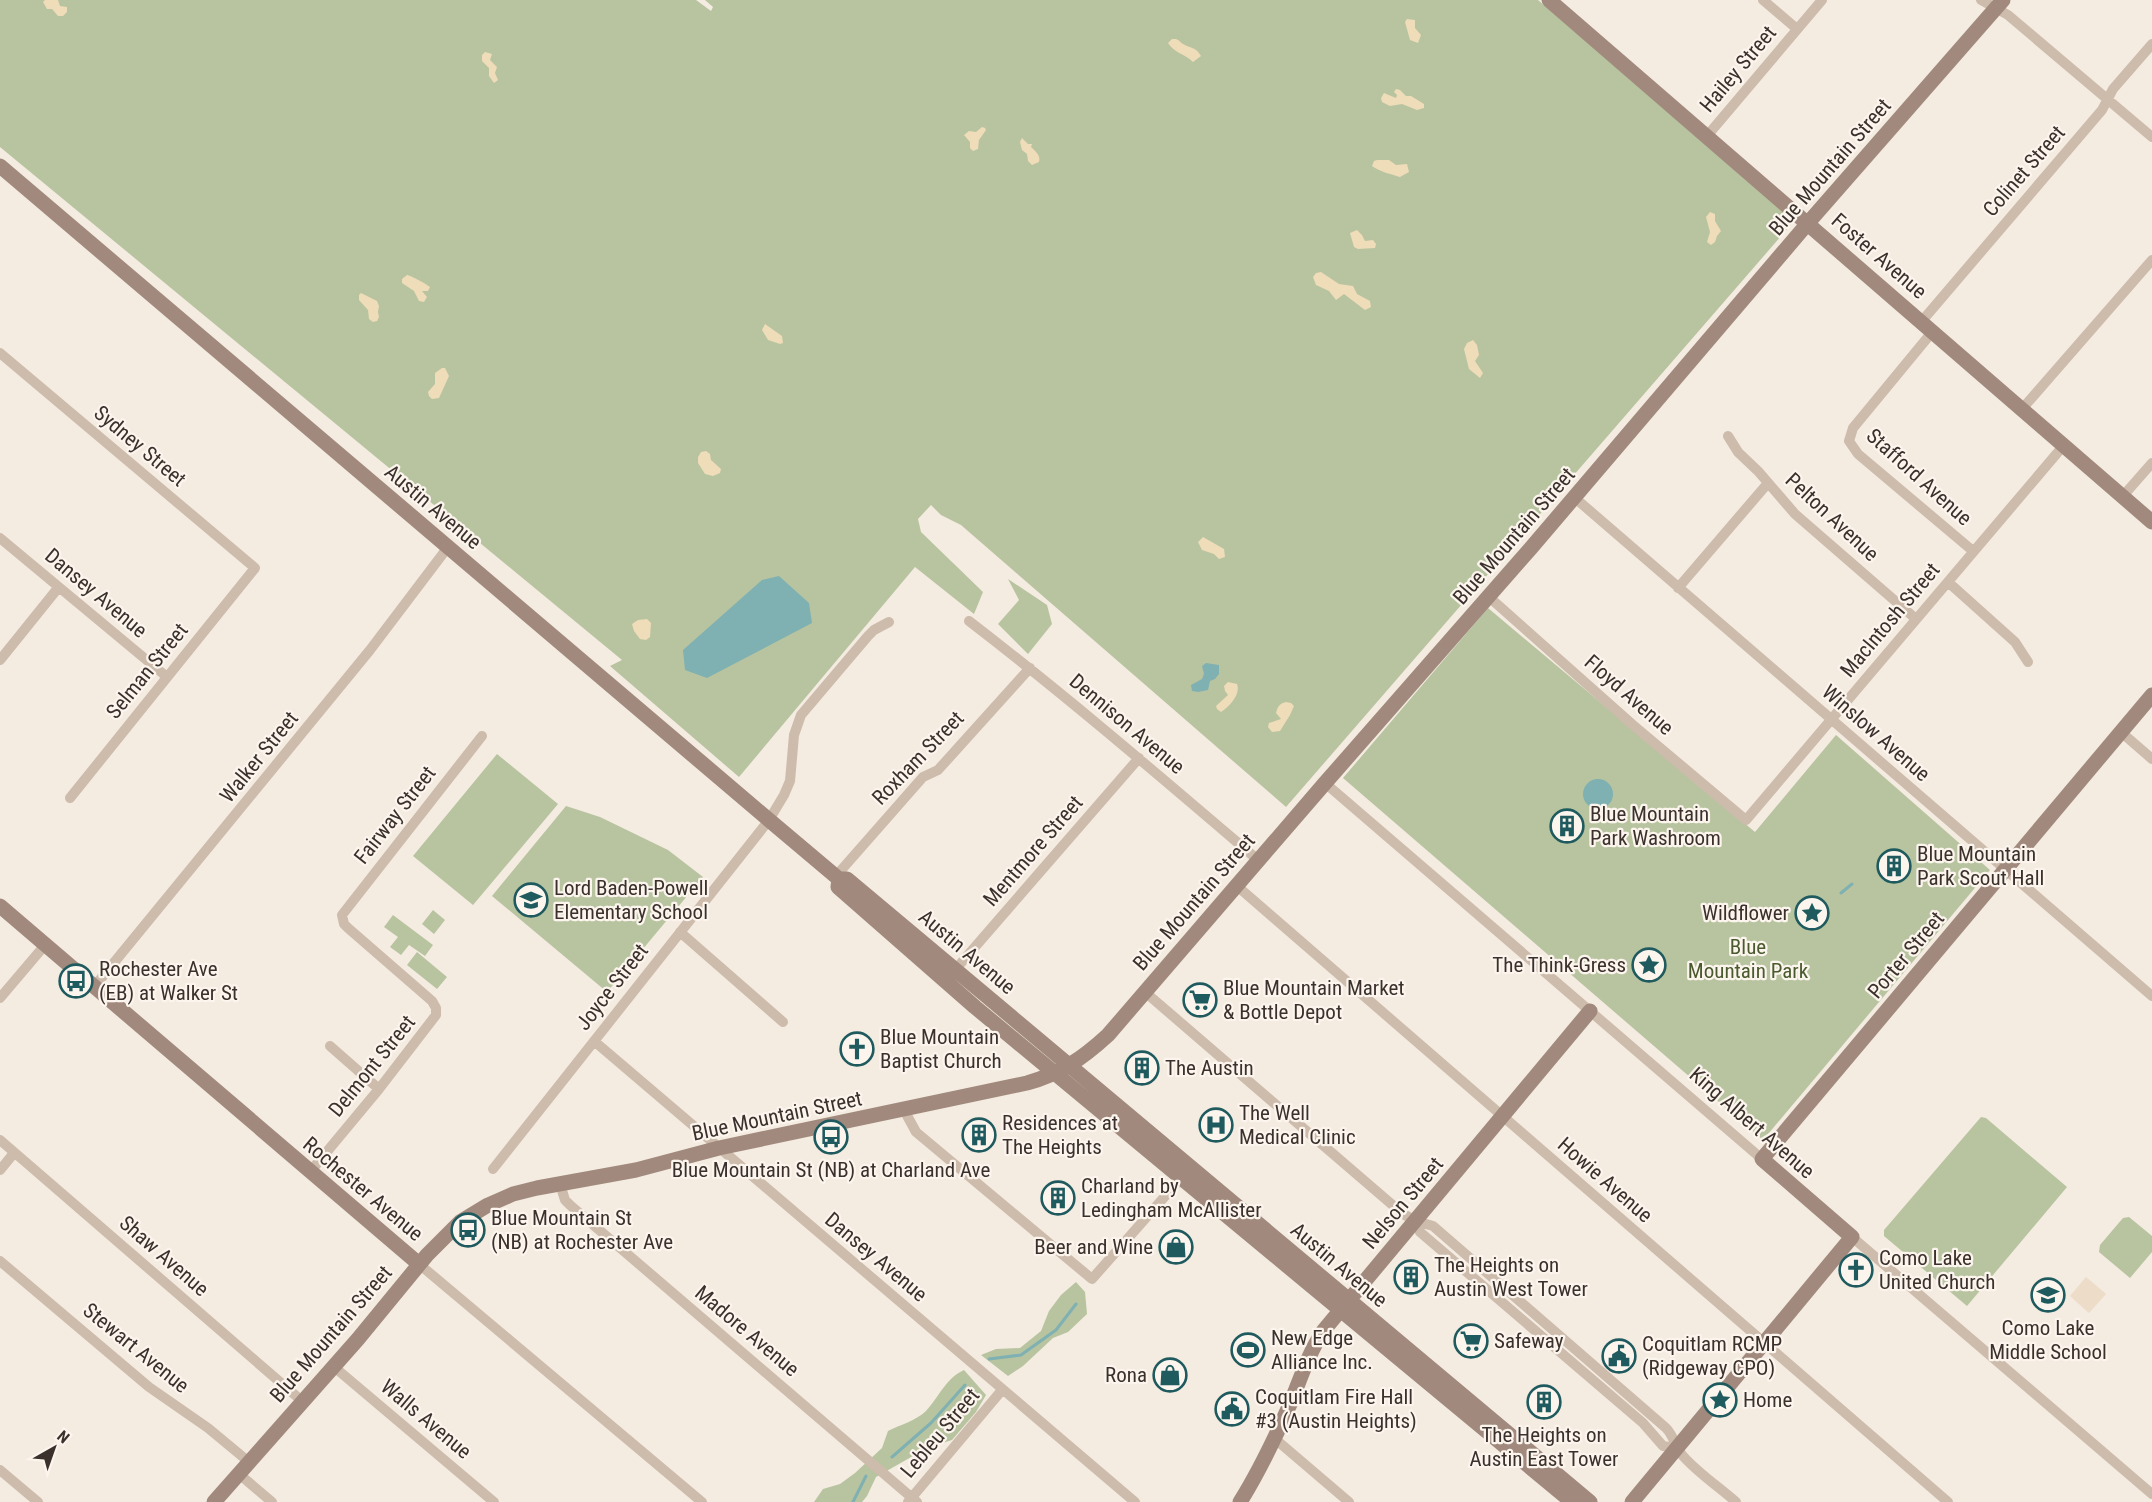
<svg xmlns="http://www.w3.org/2000/svg" width="2152" height="1502" viewBox="0 0 2152 1502" font-family="'Roboto Condensed',sans-serif">
<style>
.green{fill:#b8c4a0}
.sand{fill:#efdcb8}
.plaza{fill:#ecdcc8}
.water{fill:#7fb0b2}
.lines{fill:none;stroke-linecap:round;stroke-linejoin:round}
.stream{stroke:#7fb0b2;stroke-width:3}
.street{stroke:#cdbbac;stroke-width:10}
.secondary{stroke:#a18a7d;stroke-width:15}
.labels{text-anchor:middle;stroke-width:4.5;stroke-linejoin:round;paint-order:stroke}
.street-label{font-size:21px;fill:#3b302b;stroke:#fbf5ee}
.poi-label{font-size:21px;fill:#3b302b;stroke:#fbf5ee;text-anchor:start}
.park-label{font-size:21px;fill:#4a5a2e;stroke:#fbf5ee}
</style>
<rect width="100%" height="100%" fill="#f4ebe1"/>
<path class="green" d="M0,0H696L711,11L713,7L705,0H1538L1795,220L1286,807L961,525L941,515L931,505L918,519L921,532L983,592L974,614L915,567L739,777L610,666L622,660L0,147Z
M1008,579L1047,605L1052,624L1028,654L998,624L1019,600Z
M1488,608L1755,832L1836,735L1990,870L1763,1140L1343,778Z
M497,754L558,804L473,905L413,856Z
M566,806L600,817L668,850L703,877L607,992L492,896Z
M433,910L445,920L434,934L422,924Z
M393,915L433,945L425,956L409,945L401,955L390,947L398,937L384,927Z
M417,952L447,977L437,989L407,965Z
M1981,1117L1986,1118L2067,1187L1967,1306L1884,1236V1230Z
M2129,1217L2152,1236V1252L2130,1278L2099,1252L2100,1245L2123,1218Z
M1076,1282L1085,1292L1087,1314L1068,1332L1053,1338L1023,1366L1008,1376L981,1355L996,1349L1020,1348L1041,1331L1049,1311L1061,1295Z
M964,1370L986,1395L976,1412L952,1440L927,1448L876,1477L867,1496L862,1502H814L823,1489L840,1484L855,1473L882,1448L888,1431C900,1425 917,1420 926,1411C939,1397 946,1378 964,1370Z"/>
<path class="sand" d="M45,0H58L60,6L67,7V12L63,16H58L52,9H47L43,2Z
M1407,19L1415,20V28L1421,35L1418,43L1410,40L1405,22Z
M1172,39H1176C1179,40 1181,43 1183,44C1191,49 1195,46 1201,56L1193,62C1185,54 1174,53 1168,43Z
M485,52L492,54L490,60L497,67L495,73L498,80L494,83L489,76V68L482,61V55Z
M1396,89L1400,90L1406,96H1411L1424,104V108L1417,110L1402,104L1390,106L1382,102L1381,98L1384,93L1396,98L1397,95L1394,92Z
M982,127L985,128L986,130L979,140L978,149L973,151L970,148V142L964,135L969,131L976,132Z
M1022,138L1028,144H1032L1031,147C1035,151 1041,155 1039,162L1032,165L1028,161L1027,154L1022,150L1020,142Z
M1377,160H1389L1396,165L1407,164L1409,172L1400,177C1391,174 1380,172 1372,166L1374,161Z
M1710,212L1715,214V221L1721,231L1717,236L1715,242L1711,245L1707,242L1710,232L1706,217Z
M1357,230L1362,235L1365,241L1373,240L1376,244L1375,248L1358,249L1354,247L1350,233Z
M1321,272L1339,284L1353,286L1357,294L1370,301L1371,307L1365,310L1344,294L1336,300L1329,291L1316,285L1313,277L1316,273Z
M407,275C410,275 428,285 430,287L428,291H422L427,297L424,302L419,301L414,291L402,283V279Z
M361,293L377,301L379,306L378,312L379,317L377,321L373,322L369,319L368,310L359,300V295Z
M765,324L782,336L783,343L780,344L768,340L762,330Z
M1473,340L1477,345L1479,355L1475,361L1483,373L1480,378L1469,369L1464,349L1467,343Z
M442,368H445L449,376L439,398L432,399L429,396L428,392L435,384V373Z
M706,451L710,454L711,460L721,469L720,473L713,476L705,474L698,463V457L701,452Z
M1203,537L1224,549L1225,557L1219,559L1214,554L1202,550L1198,542Z
M647,619L651,623L650,637L646,640L640,639L634,631L632,624L638,620Z
M1228,682L1237,684C1241,694 1230,706 1221,712L1217,709L1216,706L1228,695L1225,691L1224,686Z
M1286,702L1291,703L1294,706L1290,715L1280,731L1272,732L1268,727L1269,723L1281,719L1276,713C1278,706 1279,704 1286,702Z"/>
<path class="plaza" d="M2086,1277L2106,1294L2089,1313L2070,1296Z"/>
<path class="water" d="M779,576L809,603L812,623L707,678L685,670L683,650L762,580Z
M1206,663L1219,665V674L1215,679L1210,681L1208,690L1198,692L1192,691L1191,685L1202,679L1204,674L1202,666Z
M1583 794a15 15 0 1 1 30 0a15 15 0 1 1-30 0Z"/>
<g class="lines">
<path class="stream" d="M1841,893L1852,884
M989,1359L1021,1355L1056,1330L1076,1304
M892,1457L931,1423L965,1385
M853,1502L866,1476"/>
<path class="street" d="M1763,0L1797,29
M1981,0L2008,15L2152,137
M1707,136L1822,0
M1922,321L2102,110L2113,89L2152,44
M1933,331L1853,428L1849,441L1858,454L1973,551
M0,353L255,568L70,798
M2022,409L2152,260
M1728,436L1738,452L1758,471L1795,514L1916,619
M2123,496L2152,463
M1575,498L2152,996
M0,538L167,677
M1948,582L2015,642L2028,662
M1678,588L1768,483
M1489,597L1633,725L1746,820L2064,445
M969,621C1068,697 1163,779 1258,860
M0,660L58,588
M2121,732L2152,759
M1325,783L1762,1159
M836,876L923,777L938,770L1030,668
M1237,886L1948,1502
M680,932L783,1022
M955,970L1139,758
M94,987L370,650L448,547
M1145,992L1403,1214L1416,1221L1433,1226L1666,1428C1674,1436 1675,1447 1683,1456C1698,1473 1719,1487 1736,1502
M0,998L45,945
M594,1041L1135,1502
M330,1046L379,1089
M904,1110L916,1132L1092,1279L1182,1177
M0,1140L302,1401
M493,1169L769,820L784,795L790,781L794,735L801,715L868,636L874,630L889,622
M0,1170L14,1153
M310,1172L379,1089L436,1015V1008L432,1001L348,928L344,924L342,915L482,736
M560,1184L565,1200L570,1205L917,1502
M1416,1221L1420,1232L1643,1423L1663,1446L1676,1448
M1852,1237L2152,1494
M0,1261L149,1387L208,1428L249,1462
M419,1264L702,1502
M333,1366L494,1502
M1274,1438L1349,1502
M0,1470L38,1502
M239,1474L272,1502
M908,1502L1002,1390"/>
<path class="secondary" d="M1549,0L2152,522
M0,166L769,820L839,879H847L1590,1502
M839,879L838,887L975,1007L1572,1502
M0,906L419,1264
M214,1502L358,1339L427,1255L460,1222L488,1205L513,1194L537,1188L636,1170L719,1148L1027,1083C1060,1074 1083,1058 1108,1035L1325,783L1531,548L1808,223L2003,0
M1240,1502C1260,1470 1276,1436 1291,1402C1301,1377 1309,1352 1324,1330L1590,1011
M1632,1502L1852,1237L1762,1159L2152,695"/>
</g>
<defs>
<g id="building-ring" transform="scale(1.725)"><circle r="9.5" fill="#fbf5ee" stroke="#1f5a5e" stroke-width="1.5"/><path d="M-4-6H4V6H1V3H-1V6H-4ZM-2.5-4.3h1.7v1.8h-1.7ZM.8-4.3h1.7v1.8H.8ZM-2.5-1h1.7V.8h-1.7ZM.8-1h1.7V.8H.8Z" fill="#1f5a5e"/></g>
<g id="school-ring" transform="scale(1.725)"><circle r="9.5" fill="#fbf5ee" stroke="#1f5a5e" stroke-width="1.5"/><path d="M0-5L7-2L0 1L-7-2ZM-4 1L0 2.5L4 1V4Q0 6-4 4Z" fill="#1f5a5e"/></g>
<g id="sight-ring" transform="scale(1.725)"><circle r="9.5" fill="#fbf5ee" stroke="#1f5a5e" stroke-width="1.5"/><path d="M0-6L1.8-2.2L6-1.7L2.9 1.2L3.7 5.4L0 3.3L-3.7 5.4L-2.9 1.2L-6-1.7L-1.8-2.2Z" fill="#1f5a5e"/></g>
<g id="bus-ring" transform="scale(1.725)"><circle r="9.5" fill="#fbf5ee" stroke="#1f5a5e" stroke-width="1.5"/><path d="M-5-6H5V4H4V6H2V4H-2V6H-4V4H-5ZM-3.5-4V0h7V-4ZM-3.5 1.2v1.5H-2V1.2ZM2 1.2v1.5H3.5V1.2Z" fill="#1f5a5e"/></g>
<g id="supermarket-ring" transform="scale(1.725)"><circle r="9.5" fill="#fbf5ee" stroke="#1f5a5e" stroke-width="1.5"/><path d="M-6-5.5h2.5l.6 2H6L4.5 2H-2.5L-4.4-4H-6ZM-1.5 3.2a1.3 1.3 0 1 0 .1 0ZM3 3.2a1.3 1.3 0 1 0 .1 0Z" fill="#1f5a5e"/></g>
<g id="church-ring" transform="scale(1.725)"><circle r="9.5" fill="#fbf5ee" stroke="#1f5a5e" stroke-width="1.5"/><path d="M-1.2-6h2.4v3.5h3.3v2.4h-3.3V6h-2.4V-.1h-3.3v-2.4h3.3Z" fill="#1f5a5e"/></g>
<g id="hospital-ring" transform="scale(1.725)"><circle r="9.5" fill="#fbf5ee" stroke="#1f5a5e" stroke-width="1.5"/><path d="M-5-5h3v3.5h4V-5h3V5h-3V1.5h-4V5h-3Z" fill="#1f5a5e"/></g>
<g id="shop-ring" transform="scale(1.725)"><circle r="9.5" fill="#fbf5ee" stroke="#1f5a5e" stroke-width="1.5"/><path d="M-5-2.5h2.3a2.7 3.5 0 0 1 5.4 0H5L5.5 6h-11ZM-1.5-2.5h3a1.5 2.3 0 0 0-3 0Z" fill="#1f5a5e"/></g>
<g id="stadium-ring" transform="scale(1.725)"><circle r="9.5" fill="#fbf5ee" stroke="#1f5a5e" stroke-width="1.5"/><path d="M0-5a6.5 5 0 1 0 0 10a6.5 5 0 1 0 0-10ZM-3.5-1.8h7v3.6h-7Z" fill="#1f5a5e"/></g>
<g id="civic-ring" transform="scale(1.725)"><circle r="9.5" fill="#fbf5ee" stroke="#1f5a5e" stroke-width="1.5"/><path d="M-.6-6.5H3V-4.5H.6V-3L4-1V1h2V6H-6V1h2V-1L-.6-3ZM-1.2 2.5V6h2.4V2.5Z" fill="#1f5a5e"/></g>
</defs>
<g fill-rule="evenodd">
<use href="#building-ring" x="1567" y="826"/>
<use href="#building-ring" x="1894" y="866"/>
<use href="#school-ring" x="531" y="900"/>
<use href="#sight-ring" x="1812" y="913"/>
<use href="#sight-ring" x="1649" y="965"/>
<use href="#bus-ring" x="76" y="981"/>
<use href="#supermarket-ring" x="1200" y="1000"/>
<use href="#church-ring" x="857" y="1049"/>
<use href="#building-ring" x="1142" y="1068"/>
<use href="#hospital-ring" x="1216" y="1125"/>
<use href="#building-ring" x="979" y="1135"/>
<use href="#bus-ring" x="831" y="1137"/>
<use href="#building-ring" x="1058" y="1198"/>
<use href="#bus-ring" x="468" y="1230"/>
<use href="#shop-ring" x="1176" y="1247"/>
<use href="#church-ring" x="1856" y="1270"/>
<use href="#building-ring" x="1411" y="1277"/>
<use href="#school-ring" x="2048" y="1295"/>
<use href="#supermarket-ring" x="1471" y="1341"/>
<use href="#stadium-ring" x="1248" y="1350"/>
<use href="#civic-ring" x="1619" y="1356"/>
<use href="#shop-ring" x="1170" y="1375"/>
<use href="#sight-ring" x="1720" y="1400"/>
<use href="#building-ring" x="1544" y="1402"/>
<use href="#civic-ring" x="1232" y="1409"/>
</g>
<g class="labels">
<g class="street-label">
<text transform="translate(1738 69) rotate(-50)" y="7">Hailey Street</text>
<text transform="translate(1830 167) rotate(-49)" y="7">Blue Mountain Street</text>
<text transform="translate(2024 171) rotate(-49)" y="7">Colinet Street</text>
<text transform="translate(1879 256) rotate(41)" y="7">Foster Avenue</text>
<text transform="translate(140 446) rotate(40)" y="7">Sydney Street</text>
<text transform="translate(1919 477) rotate(42)" y="7">Stafford Avenue</text>
<text transform="translate(433 507) rotate(40)" y="7">Austin Avenue</text>
<text transform="translate(1832 517) rotate(43)" y="7">Pelton Avenue</text>
<text transform="translate(1514 536) rotate(-49)" y="7">Blue Mountain Street</text>
<text transform="translate(96 593) rotate(40)" y="7">Dansey Avenue</text>
<text transform="translate(1890 620) rotate(-50)" y="7">MacIntosh Street</text>
<text transform="translate(147 671) rotate(-51)" y="7">Selman Street</text>
<text transform="translate(1629 695) rotate(41)" y="7">Floyd Avenue</text>
<text transform="translate(1127 724) rotate(40)" y="7">Dennison Avenue</text>
<text transform="translate(1876 733) rotate(41)" y="7">Winslow Avenue</text>
<text transform="translate(259 757) rotate(-51)" y="7">Walker Street</text>
<text transform="translate(918 758) rotate(-46)" y="7">Roxham Street</text>
<text transform="translate(395 815) rotate(-52)" y="7">Fairway Street</text>
<text transform="translate(1033 851) rotate(-49)" y="7">Mentmore Street</text>
<text transform="translate(1194 902) rotate(-49)" y="7">Blue Mountain Street</text>
<text transform="translate(967 952) rotate(40)" y="7">Austin Avenue</text>
<text transform="translate(1906 955) rotate(-50)" y="7">Porter Street</text>
<text transform="translate(612 987) rotate(-52)" y="7">Joyce Street</text>
<text transform="translate(372 1066) rotate(-51)" y="7">Delmont Street</text>
<text transform="translate(777 1116) rotate(-12)" y="7">Blue Mountain Street</text>
<text transform="translate(1752 1123) rotate(41)" y="7">King Albert Avenue</text>
<text transform="translate(1605 1180) rotate(41)" y="7">Howie Avenue</text>
<text transform="translate(363 1189) rotate(40)" y="7">Rochester Avenue</text>
<text transform="translate(1403 1203) rotate(-50)" y="7">Nelson Street</text>
<text transform="translate(164 1256) rotate(41)" y="7">Shaw Avenue</text>
<text transform="translate(876 1257) rotate(40)" y="7">Dansey Avenue</text>
<text transform="translate(1339 1265) rotate(40)" y="7">Austin Avenue</text>
<text transform="translate(747 1331) rotate(40)" y="7">Madore Avenue</text>
<text transform="translate(331 1334) rotate(-49)" y="7">Blue Mountain Street</text>
<text transform="translate(136 1348) rotate(39)" y="7">Stewart Avenue</text>
<text transform="translate(426 1419) rotate(40)" y="7">Walls Avenue</text>
<text transform="translate(940 1433) rotate(-50)" y="7">Lebleu Street</text>
</g>
<g class="poi-label">
<text x="1590" y="821">Blue Mountain<tspan x="1590" dy="24">Park Washroom</tspan></text>
<text x="1917" y="861">Blue Mountain<tspan x="1917" dy="24">Park Scout Hall</tspan></text>
<text x="554" y="895">Lord Baden-Powell<tspan x="554" dy="24">Elementary School</tspan></text>
<text x="1789" y="920" text-anchor="end">Wildflower</text>
<text x="1626" y="972" text-anchor="end">The Think-Gress</text>
<text x="99" y="976">Rochester Ave<tspan x="99" dy="24">(EB) at Walker St</tspan></text>
<text x="1223" y="995">Blue Mountain Market<tspan x="1223" dy="24">&amp; Bottle Depot</tspan></text>
<text x="880" y="1044">Blue Mountain<tspan x="880" dy="24">Baptist Church</tspan></text>
<text x="1165" y="1075">The Austin</text>
<text x="1239" y="1120">The Well<tspan x="1239" dy="24">Medical Clinic</tspan></text>
<text x="1002" y="1130">Residences at<tspan x="1002" dy="24">The Heights</tspan></text>
<text x="831" y="1177" text-anchor="middle">Blue Mountain St (NB) at Charland Ave</text>
<text x="1081" y="1193">Charland by<tspan x="1081" dy="24">Ledingham McAllister</tspan></text>
<text x="491" y="1225">Blue Mountain St<tspan x="491" dy="24">(NB) at Rochester Ave</tspan></text>
<text x="1153" y="1254" text-anchor="end">Beer and Wine</text>
<text x="1879" y="1265">Como Lake<tspan x="1879" dy="24">United Church</tspan></text>
<text x="1434" y="1272">The Heights on<tspan x="1434" dy="24">Austin West Tower</tspan></text>
<text x="2048" y="1335" text-anchor="middle">Como Lake<tspan x="2048" dy="24">Middle School</tspan></text>
<text x="1271" y="1345">New Edge<tspan x="1271" dy="24">Alliance Inc.</tspan></text>
<text x="1494" y="1348">Safeway</text>
<text x="1642" y="1351">Coquitlam RCMP<tspan x="1642" dy="24">(Ridgeway CPO)</tspan></text>
<text x="1147" y="1382" text-anchor="end">Rona</text>
<text x="1255" y="1404">Coquitlam Fire Hall<tspan x="1255" dy="24">#3 (Austin Heights)</tspan></text>
<text x="1743" y="1407">Home</text>
<text x="1544" y="1442" text-anchor="middle">The Heights on<tspan x="1544" dy="24">Austin East Tower</tspan></text>
</g>
<g class="park-label">
<text x="1748" y="954">Blue<tspan x="1748" dy="24">Mountain Park</tspan></text>
</g>
</g>
<g transform="translate(54 1448) rotate(40)" stroke="#fbf5ee" stroke-width="4.5" paint-order="stroke">
<path d="M0-4.5L10 22L0 15L-10 22Z" fill="#3b302b"/>
<text y="-9" font-size="16" font-weight="bold" text-anchor="middle" fill="#3b302b">N</text>
</g>
</svg>
